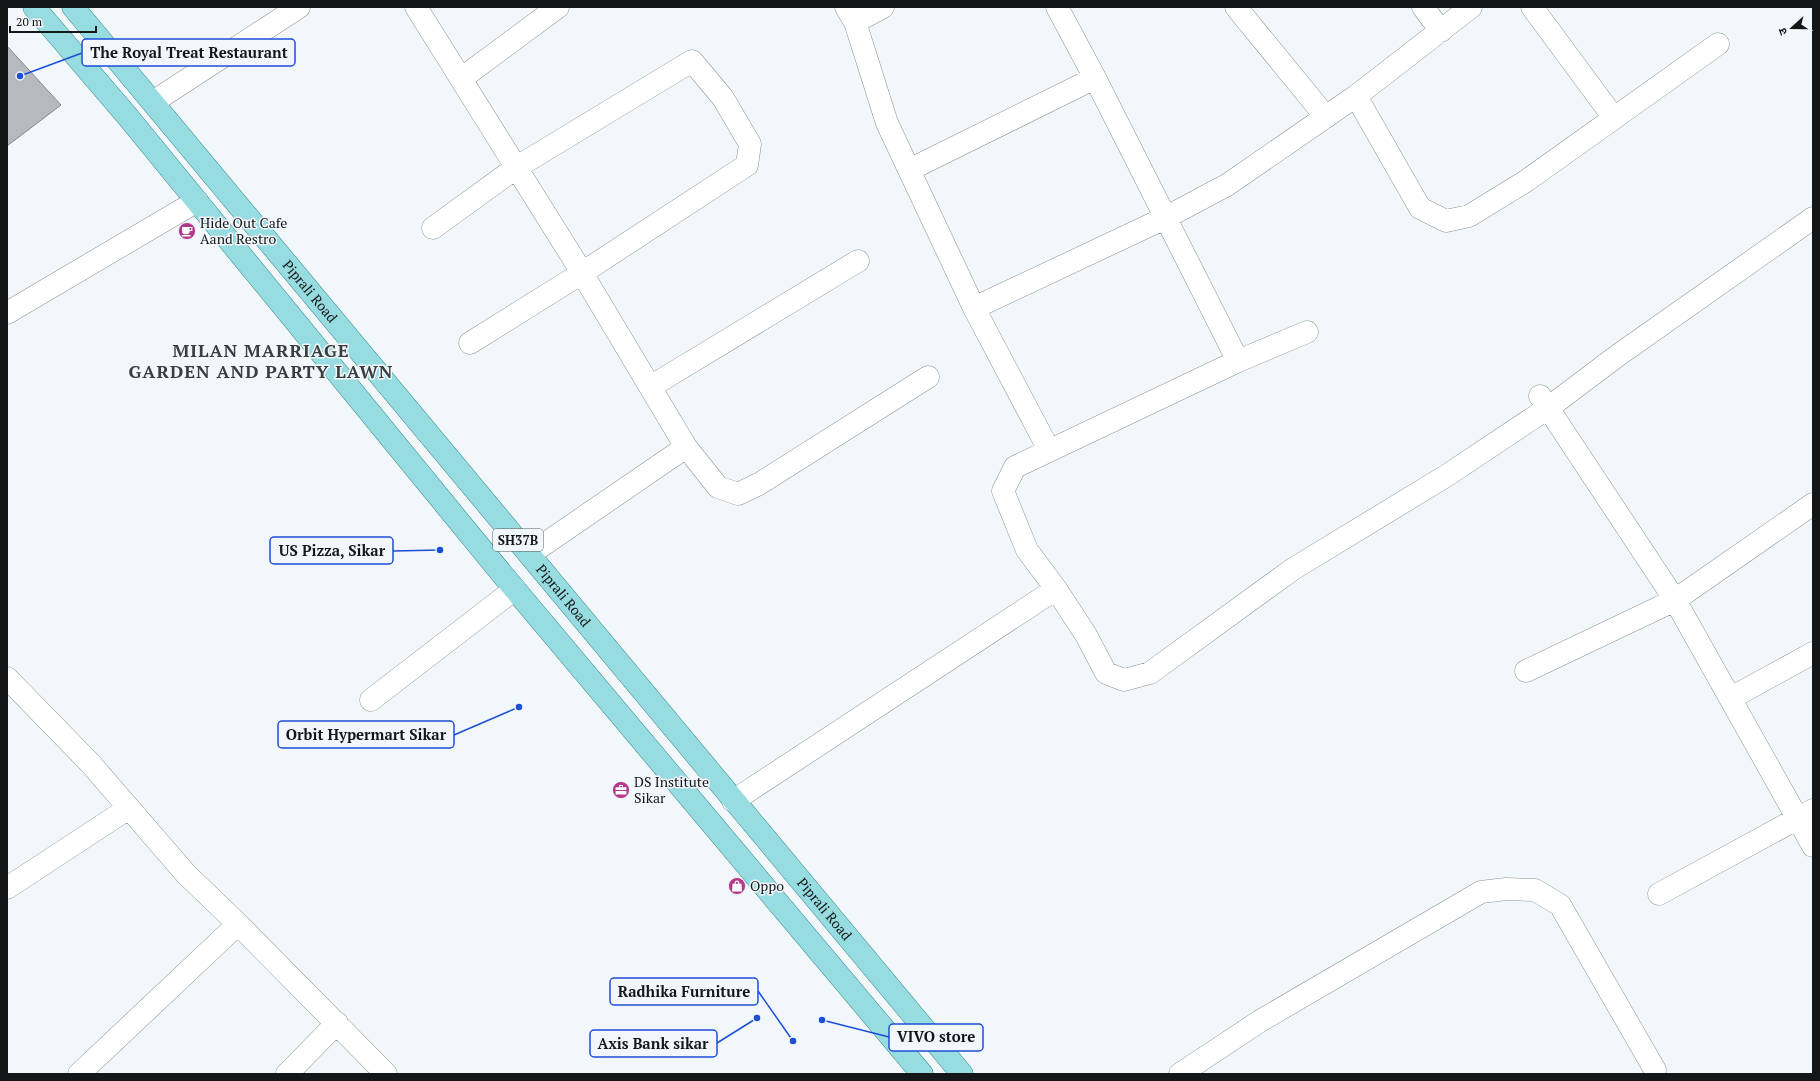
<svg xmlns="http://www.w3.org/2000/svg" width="1820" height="1081" viewBox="0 0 1820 1081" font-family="'PT Serif','Noto Sans Devanagari',serif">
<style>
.building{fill:#b6babe;stroke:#85888c}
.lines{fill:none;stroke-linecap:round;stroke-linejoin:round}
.minor-casing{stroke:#8c9294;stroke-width:23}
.major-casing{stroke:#3b888d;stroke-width:23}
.minor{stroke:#fff;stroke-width:22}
.major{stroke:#96dce0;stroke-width:22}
.labels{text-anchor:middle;stroke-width:3;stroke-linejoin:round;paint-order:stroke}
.shield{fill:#f1f7fa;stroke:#565a5b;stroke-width:1}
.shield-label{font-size:13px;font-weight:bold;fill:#141617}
.poi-label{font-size:14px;fill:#141617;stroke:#f1f7fa;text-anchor:start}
.street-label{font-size:14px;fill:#141617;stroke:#f1f7fa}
.district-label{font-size:18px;font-weight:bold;letter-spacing:1px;fill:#393e40;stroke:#f1f7fa}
.leader{fill:none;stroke:#1d4ed8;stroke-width:1.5}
.callout-dot{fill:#1d4ed8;stroke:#f1f7fa;stroke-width:1.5}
.callout{fill:#f1f7fa;stroke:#1d4ed8;stroke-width:1.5}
.callout-label{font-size:15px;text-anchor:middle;font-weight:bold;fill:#141617}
</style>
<rect width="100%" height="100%" fill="#f1f7fa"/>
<path class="building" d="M7,46L61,105L7,146Z"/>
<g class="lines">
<g class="minor-casing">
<path id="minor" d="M416,7L576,263L686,447L718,487L738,494L759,484L928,377
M846,7L855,22L887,123L974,308L1049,450
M1057,7L1095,78L1238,361
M1236,7L1326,117
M1423,7L1441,31
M1532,7L1614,118
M855,22L883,7
M462,78L558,7
M1356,96L1420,208L1446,221L1469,216L1526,181L1718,44
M153,102L299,7
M909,170L1095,78
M433,228L517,167L692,61L723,98L750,144L747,165L582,273L470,343
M974,308L1163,219L1227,185L1356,96L1471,7
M7,313L197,201
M650,387L858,261
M1540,396L1675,600L1813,846
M530,554L686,447
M1056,589L1027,550L1003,491L1015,467L1238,361L1307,332
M1526,671L1675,600L1813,504
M7,678L90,763L186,874L238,924L386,1074
M1731,698L1813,653
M371,700L515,589
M733,801L1056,589L1086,635L1106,673L1124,680L1150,673L1293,569L1446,476L1548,408L1617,356L1813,218
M7,888L129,808
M1659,894L1813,810
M79,1074L238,924
M287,1074L337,1023
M1180,1074L1260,1021L1481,892L1506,889L1535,890L1560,905L1655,1070"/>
</g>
<g class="major-casing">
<g id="major">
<path d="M34,7L128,117L502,574L922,1074"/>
<path id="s1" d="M73,7L962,1074"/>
</g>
</g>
<use href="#minor" class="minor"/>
<use href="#major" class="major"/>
</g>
<defs>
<g id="cafe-disc" transform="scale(0.9)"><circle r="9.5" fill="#b33889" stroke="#f1f7fa"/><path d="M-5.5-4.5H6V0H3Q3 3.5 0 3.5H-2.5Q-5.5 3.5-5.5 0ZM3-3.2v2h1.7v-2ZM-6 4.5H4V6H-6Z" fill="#fff"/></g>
<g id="office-disc" transform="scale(0.9)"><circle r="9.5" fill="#b33889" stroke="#f1f7fa"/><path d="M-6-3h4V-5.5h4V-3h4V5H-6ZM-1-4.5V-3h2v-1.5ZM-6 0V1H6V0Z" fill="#fff"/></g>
<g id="shop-disc" transform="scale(0.9)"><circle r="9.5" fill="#b33889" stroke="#f1f7fa"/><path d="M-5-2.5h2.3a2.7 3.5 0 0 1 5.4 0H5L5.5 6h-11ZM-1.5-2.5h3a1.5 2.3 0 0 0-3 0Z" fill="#fff"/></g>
</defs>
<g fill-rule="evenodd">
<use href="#cafe-disc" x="187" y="231"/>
<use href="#office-disc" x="621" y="790"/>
<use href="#shop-disc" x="737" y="886"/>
</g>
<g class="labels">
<rect class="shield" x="493" y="529" width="50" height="22" rx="3"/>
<g class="shield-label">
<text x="518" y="545">SH37B</text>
</g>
<g class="poi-label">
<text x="200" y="228">Hide Out Cafe<tspan x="200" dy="16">Aand Restro</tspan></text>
<text x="634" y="787">DS Institute<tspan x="634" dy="16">Sikar</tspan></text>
<text x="750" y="891">Oppo</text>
</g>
<g class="street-label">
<text dy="5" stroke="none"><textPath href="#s1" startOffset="370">Piprali Road</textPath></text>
<text dy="5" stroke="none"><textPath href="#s1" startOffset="766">Piprali Road</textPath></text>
<text dy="5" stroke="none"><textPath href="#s1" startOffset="1174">Piprali Road</textPath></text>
</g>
<g class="district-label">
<text x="261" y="357">MILAN MARRIAGE<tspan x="261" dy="21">GARDEN AND PARTY LAWN</tspan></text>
</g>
</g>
<path class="leader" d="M20 76L82 53M440 550L393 551M519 707L454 735M793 1041L758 991M822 1020L889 1037M757 1018L717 1043"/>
<g class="callout-dot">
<circle cx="20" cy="76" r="4"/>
<circle cx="440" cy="550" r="4"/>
<circle cx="519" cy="707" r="4"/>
<circle cx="793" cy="1041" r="4"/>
<circle cx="822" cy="1020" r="4"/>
<circle cx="757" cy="1018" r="4"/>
</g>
<g class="callout">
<rect x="82" y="39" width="213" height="27" rx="4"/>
<rect x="270" y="537" width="123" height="27" rx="4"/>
<rect x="278" y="721" width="176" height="27" rx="4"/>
<rect x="610" y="978" width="148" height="27" rx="4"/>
<rect x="889" y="1024" width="94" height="27" rx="4"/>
<rect x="590" y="1030" width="127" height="27" rx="4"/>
</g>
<g class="callout-label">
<text x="189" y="58">The Royal Treat Restaurant</text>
<text x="332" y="556">US Pizza, Sikar</text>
<text x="366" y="740">Orbit Hypermart Sikar</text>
<text x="684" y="997">Radhika Furniture</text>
<text x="936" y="1042">VIVO store</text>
<text x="653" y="1049">Axis Bank sikar</text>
</g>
<rect width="1820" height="1081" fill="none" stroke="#141617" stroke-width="16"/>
<g transform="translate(1792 28) rotate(249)" stroke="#f1f7fa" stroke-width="3" paint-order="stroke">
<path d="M0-3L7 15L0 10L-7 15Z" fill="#141617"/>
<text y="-6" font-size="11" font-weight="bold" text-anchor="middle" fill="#141617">उ</text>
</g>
<path d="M10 26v6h86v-6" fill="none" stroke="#141617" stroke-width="2"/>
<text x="16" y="26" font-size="12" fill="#141617" stroke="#f1f7fa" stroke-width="3" paint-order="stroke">20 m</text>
</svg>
